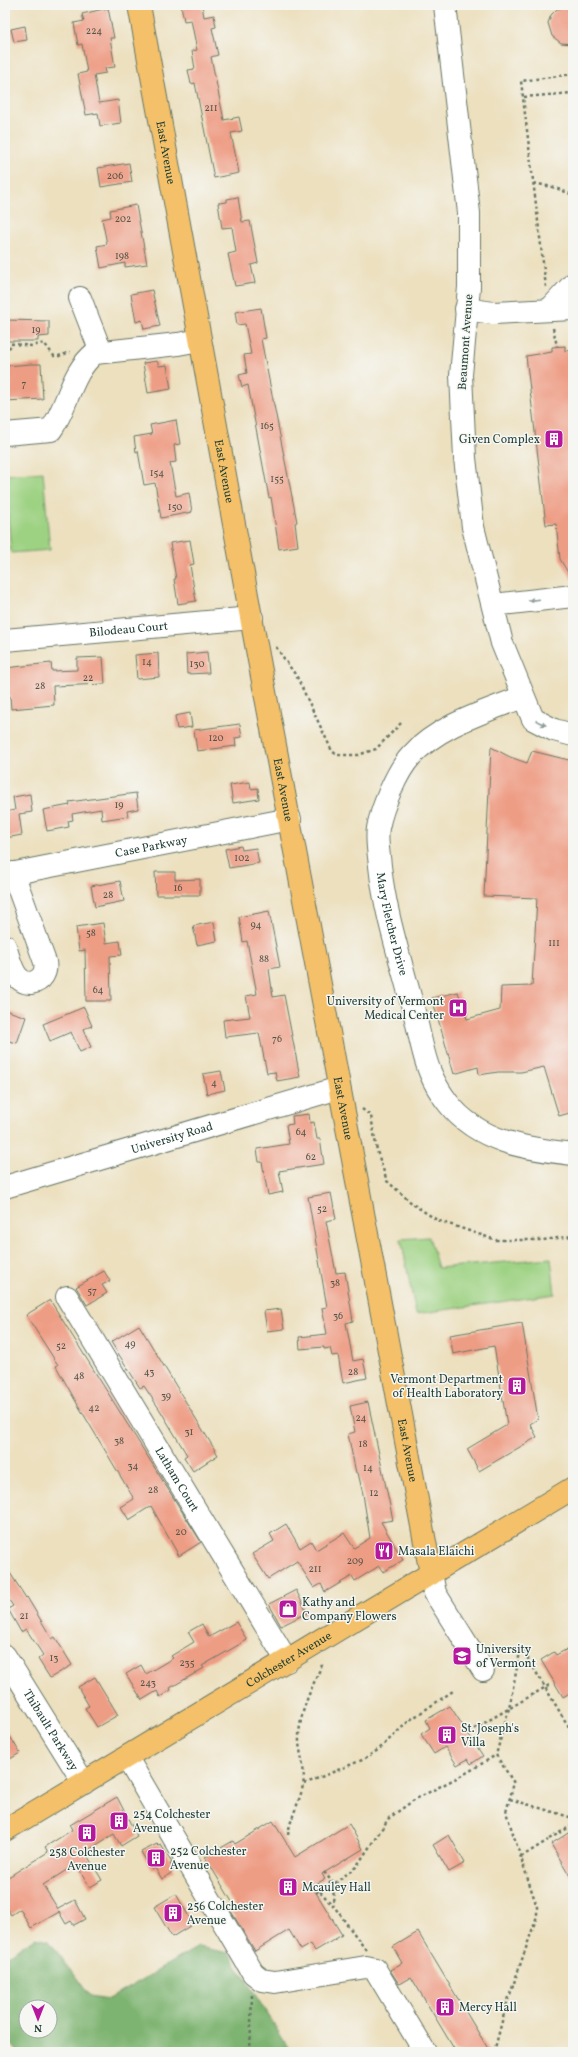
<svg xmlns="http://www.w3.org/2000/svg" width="578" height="2057" viewBox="0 0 578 2057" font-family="Vollkorn,serif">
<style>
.green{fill:#9ed283;stroke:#5e885c}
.forest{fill:#7eb471;stroke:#4e7852;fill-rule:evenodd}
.building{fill:#ee9d85}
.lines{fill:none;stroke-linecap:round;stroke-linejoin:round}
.minor-casing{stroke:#677665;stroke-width:24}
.major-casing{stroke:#677665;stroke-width:24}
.path{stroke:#677665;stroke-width:2.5;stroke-dasharray:3 3;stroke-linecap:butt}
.minor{stroke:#fff;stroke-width:22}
.major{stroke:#f4c16a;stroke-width:22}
.oneway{fill:#8f9e9a}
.labels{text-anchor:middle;stroke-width:3;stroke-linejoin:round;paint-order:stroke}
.number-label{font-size:10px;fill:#535548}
.street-label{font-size:12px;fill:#1f3d34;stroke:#f6f6f2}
.poi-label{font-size:12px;fill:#1f3d34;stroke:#f6f6f2;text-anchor:start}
</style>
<rect width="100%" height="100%" fill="#f6f6f2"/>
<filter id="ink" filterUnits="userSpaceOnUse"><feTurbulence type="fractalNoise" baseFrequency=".025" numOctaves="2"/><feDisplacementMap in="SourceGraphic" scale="8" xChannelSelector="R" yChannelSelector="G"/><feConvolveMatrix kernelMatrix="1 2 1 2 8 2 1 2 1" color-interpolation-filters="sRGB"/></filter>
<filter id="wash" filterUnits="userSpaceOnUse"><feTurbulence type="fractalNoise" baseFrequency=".012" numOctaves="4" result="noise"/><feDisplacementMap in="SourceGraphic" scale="16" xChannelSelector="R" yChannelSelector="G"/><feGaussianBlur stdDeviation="0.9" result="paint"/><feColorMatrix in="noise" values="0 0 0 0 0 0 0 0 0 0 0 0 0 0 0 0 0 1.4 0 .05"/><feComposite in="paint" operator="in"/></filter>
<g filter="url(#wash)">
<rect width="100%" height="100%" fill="#ece0bf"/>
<path class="green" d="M43,472L50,550L11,553L5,475Z
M429,1237L438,1268L551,1258L555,1294L416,1314L401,1239Z"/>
<path class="forest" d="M36,1938L49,1941L90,1996L109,1999L198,1947L229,1953L291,2052H17L5,2037V1957ZM26,2007H50V2031H26Z"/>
<g id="blocks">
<path class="building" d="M181,5H202L204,17L214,15L216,27L212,28L218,55L211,57L224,120L239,117L242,131L231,133L239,173L214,178L195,83L191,84L188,70L195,69L192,51L197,50L191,20L184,21Z
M573,5V44L561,43L552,36L548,23L551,15L557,9Z
M108,8L114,38H110L115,67L105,68L106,73L94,75L99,103L118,100L121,123L100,126L98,113L86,115L78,74L87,72L82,44L78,45L74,23L84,21L82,14Z
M25,26L27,40L14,42L11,29Z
M129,163L132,182L101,187L98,168Z
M238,197L242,222L250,221L258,263L251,265L255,283L235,286L228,254L236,252L232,227L222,228L218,203L227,202V199Z
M136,205L147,264L125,267V263L101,268L97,246L107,244L102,219L111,217L110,210Z
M152,290L160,326L144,329L142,320L136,322L131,294Z
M261,308L266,338L261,339L297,522L295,523L298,546L279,549L271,497L269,498L248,385L242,387L239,375L247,373L244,355L251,354L245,324L237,325L235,312Z
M5,320L49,321V336L38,337V341H8V337H5Z
M565,346V351L573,350V581L560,559L556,524L546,525L526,356L552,352V347Z
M157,361L159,366L167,365L171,389L148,393L143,363Z
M32,364H41L43,399L5,401V366Z
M176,420L180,444L174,445L176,462L170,463L176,496L189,493L192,512L161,518L155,483L144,485L138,451L136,452L134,437L152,434L150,425Z
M190,540L194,564L190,565L196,601L178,604L174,579H176L170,543Z
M207,652L209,673L187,674L186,654Z
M158,653L159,677L137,679L135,655Z
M103,657L105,684L53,686L54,705L11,709L10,696H5V668L51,663L52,671L77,670V658Z
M190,713L192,727L177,729L175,716Z
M240,724L242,737L235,738L236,746L197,751L194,730Z
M491,747L510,757L527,763L532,751L573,761V1112L559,1116L544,1067L521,1072H498L479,1075L478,1067L454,1074L432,998L458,992L467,1019L500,1010L501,987L532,986L537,898L484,896Z
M250,782L251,789L258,788L259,799L233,803L230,785Z
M136,793L138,809L127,811L128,816L102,820L101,809L72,814L73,820L68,821L69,827L47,831L43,810L70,805L69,802Z
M30,794L32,812L19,814L22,835L5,838V812L15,810L13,797Z
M241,846L242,850L256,848L259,863L229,868L225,849Z
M155,872H175V880L200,879V895H156Z
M120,881L124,901L95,907L91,886Z
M269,911L280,967L269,969L273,997L284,995L300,1077L277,1081L275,1072L267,1073L259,1033L225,1037L223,1020L250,1017L246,996L257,994L247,941L243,942L239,917Z
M214,922L217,941L197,945L193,926Z
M103,923L106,943L120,941L122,955L110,956L111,1001H86L85,950L79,951L76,927Z
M84,1007L92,1026L83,1029L91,1047L80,1052L71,1032L50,1041L43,1024Z
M5,1010L26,1017L17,1043L5,1040Z
M221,1071L225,1090L207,1094L203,1074Z
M309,1114L310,1123L314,1122L317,1139H320L324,1164L279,1171L283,1192L268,1195L262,1162H259L257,1149L289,1144L286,1125L293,1124L292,1116Z
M331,1193L336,1219L326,1221L336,1273L345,1272L353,1321L346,1323L353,1361L363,1359L367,1378L343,1383L338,1355L332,1356L330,1348L324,1349V1347L300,1349L299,1337L327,1334L322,1308L327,1307L308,1197Z
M104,1271L110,1281L102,1285L107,1293L87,1305L76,1287Z
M50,1300L201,1542L179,1556L151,1506L129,1520L121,1507L134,1499L75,1400L56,1366L58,1365L26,1315Z
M281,1309L284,1329L267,1331L264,1311Z
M522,1323L538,1419L530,1424L537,1437L479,1471L467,1449L507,1425L494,1346L453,1354L450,1335Z
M139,1325L218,1455L193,1471L184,1457L187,1455L160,1410L144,1386L140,1388L111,1342Z
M368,1402L393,1520L381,1522L403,1560L383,1572L379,1566L355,1581L352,1576L325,1592L321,1584L314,1588L297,1561L268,1579L252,1554L274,1541L270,1534L286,1524L300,1548L311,1541L316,1550L344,1533L354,1548L370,1538L363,1494L358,1473H356L348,1434L355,1432L350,1406Z
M5,1565L26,1598L27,1597L52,1639L55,1637L72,1665L50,1678L38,1659L43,1655L26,1629L21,1632L8,1609L13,1606L5,1594Z
M296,1590L307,1613L281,1626L269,1604Z
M236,1622L247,1640L202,1666L204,1668L170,1688L171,1690L160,1697L157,1691L142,1700L126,1674L141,1665L146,1674L173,1658L171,1656L194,1642L188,1632L202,1624L209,1637Z
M573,1646V1691L563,1697L541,1660L554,1652L556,1655Z
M95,1677L118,1715L97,1727L85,1708L89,1706L78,1687Z
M450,1706L483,1756L471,1764L468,1759L457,1765L445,1747L434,1754L421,1734L430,1728L426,1720Z
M5,1728L20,1753L5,1762Z
M117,1797L137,1836L121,1846L114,1834L85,1852L102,1880L90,1887L76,1864L43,1885L58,1909L75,1900L85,1919L74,1925L71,1921L66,1924L59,1912L31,1928L20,1909L11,1915L5,1906V1879L48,1852L45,1847L72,1830L70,1825Z
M273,1821L295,1857L349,1824L363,1849L322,1874L325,1879L312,1886L342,1935L315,1951L311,1944L301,1950L289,1930L255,1951L229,1908L234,1905L205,1857L233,1841L235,1844Z
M573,1830V1881L551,1844Z
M449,1835L465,1863L449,1872L433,1845Z
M157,1844L159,1846L161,1845L172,1863L170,1864L174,1871L162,1879L155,1868L152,1870L141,1852Z
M176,1894L192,1922L189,1924L190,1926L172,1937L154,1907Z
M418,1932L431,1954L490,2052H456L411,1977L399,1984L390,1970L402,1963L393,1947Z"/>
</g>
</g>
<g filter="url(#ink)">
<use href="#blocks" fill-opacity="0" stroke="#677665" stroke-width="1"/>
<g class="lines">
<g class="minor-casing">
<g id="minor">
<path d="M445,5L469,213V287L461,375L465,458L473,527L502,643L533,719L554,730L573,735"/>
<path d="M80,298L101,352"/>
<path d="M466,309L493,313L573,309"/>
<path d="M550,309L573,284"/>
<path d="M5,434L51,430C68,406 71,372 95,353L178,344L200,340"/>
<path d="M493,605L573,596"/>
<path id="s1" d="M5,640L252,618"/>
<path id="s2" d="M522,697C485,712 439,725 411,756C397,771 382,807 378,828C376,840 379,854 380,866C385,914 401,961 413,1008C419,1029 422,1053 430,1072C434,1082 441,1094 448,1103C478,1142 527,1149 573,1154"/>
<path id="s3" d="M5,875L290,819"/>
<path d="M5,946C10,960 13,983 31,983C42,981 47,972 45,962L13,873"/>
<path id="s4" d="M5,1187L339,1088"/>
<path id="s5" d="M67,1297L287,1661"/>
<path d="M431,1574L435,1593L483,1670"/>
<path id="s6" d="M5,1656L84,1783"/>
<path d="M127,1758L253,1973L262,1980L275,1982L366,1967L375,1969L425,2052"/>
</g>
</g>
<g class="major-casing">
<g id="major">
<path id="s7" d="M139,5L255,639L431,1574"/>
<path id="s8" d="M5,1830L573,1488"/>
</g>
</g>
<path class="path" d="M524,97L573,93
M534,183L556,188L573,195
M546,287L521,81L573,74
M553,328L557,346
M5,343L32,346L44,343L54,356H59L70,352
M5,353L12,344
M276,647L297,677L332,751L337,755H358L376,749L401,723
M362,1109L371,1116L377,1151L387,1181L414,1205L437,1220L496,1240H543L573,1236
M521,1647L573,1734
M474,1729L551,1684
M304,1784L362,1760L378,1750L410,1720L453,1691
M510,1799L573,1818
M288,1835C290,1818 300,1802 303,1785C306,1772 300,1755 299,1742C298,1715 311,1689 322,1665L321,1662
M549,1839L573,1825
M521,1857L548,1840
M324,1872L334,1884
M319,1890L331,1882
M316,1893L319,1890L332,1905
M366,1950L333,1905L334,1884L356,1867L389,1818L414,1800L468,1772L496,1755
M250,2052L252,1995
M494,2052L506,2006L537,1916V1907L506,1812L514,1783L496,1755L509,1708L521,1647"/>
<use href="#minor" class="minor"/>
<use href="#major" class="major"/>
</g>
<defs><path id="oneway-solid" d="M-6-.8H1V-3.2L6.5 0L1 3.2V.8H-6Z"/></defs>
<g class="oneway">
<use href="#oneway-solid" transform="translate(534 600) rotate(173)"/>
<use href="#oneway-solid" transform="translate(541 723) rotate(26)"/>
</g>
</g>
<defs>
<g id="building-square" transform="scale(1)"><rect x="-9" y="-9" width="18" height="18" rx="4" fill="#b5179e" stroke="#f6f6f2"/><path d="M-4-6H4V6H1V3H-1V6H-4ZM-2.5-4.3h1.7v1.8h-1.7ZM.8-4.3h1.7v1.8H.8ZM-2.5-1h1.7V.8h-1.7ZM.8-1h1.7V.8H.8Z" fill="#fff"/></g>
<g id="hospital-square" transform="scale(1)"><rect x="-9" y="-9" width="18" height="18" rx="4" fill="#b5179e" stroke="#f6f6f2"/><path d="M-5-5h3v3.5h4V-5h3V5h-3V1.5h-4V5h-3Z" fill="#fff"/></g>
<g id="restaurant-square" transform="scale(1)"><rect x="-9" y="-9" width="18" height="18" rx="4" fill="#b5179e" stroke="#f6f6f2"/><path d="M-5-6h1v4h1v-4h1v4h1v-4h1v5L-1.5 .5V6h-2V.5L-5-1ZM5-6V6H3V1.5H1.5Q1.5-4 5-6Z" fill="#fff"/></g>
<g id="shop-square" transform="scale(1)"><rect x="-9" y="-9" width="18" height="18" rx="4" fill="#b5179e" stroke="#f6f6f2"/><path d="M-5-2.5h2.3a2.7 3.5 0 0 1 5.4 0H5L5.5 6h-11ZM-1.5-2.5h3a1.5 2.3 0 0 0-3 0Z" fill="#fff"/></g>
<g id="university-square" transform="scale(1)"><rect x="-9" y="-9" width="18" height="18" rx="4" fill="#b5179e" stroke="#f6f6f2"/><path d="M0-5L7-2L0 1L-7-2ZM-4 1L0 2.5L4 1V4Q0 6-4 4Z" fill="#fff"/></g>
</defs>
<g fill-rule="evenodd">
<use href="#building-square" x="554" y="439"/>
<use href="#hospital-square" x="458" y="1008"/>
<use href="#building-square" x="517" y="1386"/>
<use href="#restaurant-square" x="384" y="1551"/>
<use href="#shop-square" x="288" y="1609"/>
<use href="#university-square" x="462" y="1656"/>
<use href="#building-square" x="447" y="1735"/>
<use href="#building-square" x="119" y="1821"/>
<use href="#building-square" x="87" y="1833"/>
<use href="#building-square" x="156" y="1858"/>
<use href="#building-square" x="288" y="1887"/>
<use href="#building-square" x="173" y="1913"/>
<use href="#building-square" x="445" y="2007"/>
</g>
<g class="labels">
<g class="number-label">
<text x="94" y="34">224</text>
<text x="211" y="111">211</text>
<text x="115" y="179">206</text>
<text x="123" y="222">202</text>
<text x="122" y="259">198</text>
<text x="36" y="333">19</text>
<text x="24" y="387">7</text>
<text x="267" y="429">165</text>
<text x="157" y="476">154</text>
<text x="277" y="482">155</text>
<text x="175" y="510">150</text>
<text x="147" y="665">14</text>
<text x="197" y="667">130</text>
<text x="88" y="681">22</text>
<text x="40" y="689">28</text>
<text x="216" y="741">120</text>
<text x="119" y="808">19</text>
<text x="242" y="861">102</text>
<text x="178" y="891">16</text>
<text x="108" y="898">28</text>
<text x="256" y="928">94</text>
<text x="91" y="936">58</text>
<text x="554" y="946">111</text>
<text x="264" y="962">88</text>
<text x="98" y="993">64</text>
<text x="277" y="1042">76</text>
<text x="214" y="1086">4</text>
<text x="301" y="1135">64</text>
<text x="311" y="1160">62</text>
<text x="322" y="1212">52</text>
<text x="335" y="1286">38</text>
<text x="92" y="1294">57</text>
<text x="338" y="1319">36</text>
<text x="130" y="1347">49</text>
<text x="61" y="1349">52</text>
<text x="149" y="1375">43</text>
<text x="353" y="1375">28</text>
<text x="79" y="1379">48</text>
<text x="166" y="1399">39</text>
<text x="94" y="1411">42</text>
<text x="361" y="1421">24</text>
<text x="189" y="1435">31</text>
<text x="119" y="1444">38</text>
<text x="363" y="1447">18</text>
<text x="133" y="1469">34</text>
<text x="368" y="1471">14</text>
<text x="153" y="1493">28</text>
<text x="374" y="1496">12</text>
<text x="181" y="1535">20</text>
<text x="355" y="1564">209</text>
<text x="315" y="1572">211</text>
<text x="24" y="1619">21</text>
<text x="54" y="1661">13</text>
<text x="187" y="1666">235</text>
<text x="148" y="1686">243</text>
</g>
<g class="street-label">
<text dy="4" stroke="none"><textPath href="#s7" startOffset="150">East Avenue</textPath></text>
<text transform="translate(465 342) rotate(-86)" y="4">Beaumont Avenue</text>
<text dy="4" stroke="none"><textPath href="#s7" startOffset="474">East Avenue</textPath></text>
<text dy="4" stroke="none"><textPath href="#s1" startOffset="124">Bilodeau Court</textPath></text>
<text dy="4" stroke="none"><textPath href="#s7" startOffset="798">East Avenue</textPath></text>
<text dy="4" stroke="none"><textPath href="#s3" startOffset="149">Case Parkway</textPath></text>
<text dy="4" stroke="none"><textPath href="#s2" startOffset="304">Mary Fletcher Drive</textPath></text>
<text dy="4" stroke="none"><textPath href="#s7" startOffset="1122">East Avenue</textPath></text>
<text dy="4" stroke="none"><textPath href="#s4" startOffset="174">University Road</textPath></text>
<text dy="4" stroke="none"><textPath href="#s7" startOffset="1470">East Avenue</textPath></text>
<text dy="4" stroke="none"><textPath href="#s5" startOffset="213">Latham Court</textPath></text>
<text dy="4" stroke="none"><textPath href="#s8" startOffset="331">Colchester Avenue</textPath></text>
<text dy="4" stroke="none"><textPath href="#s6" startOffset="87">Thibault Parkway</textPath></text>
</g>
<g class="poi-label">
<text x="540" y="443" text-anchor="end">Given Complex</text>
<text x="444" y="1005" text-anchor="end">University of Vermont<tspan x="444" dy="14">Medical Center</tspan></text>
<text x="503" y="1383" text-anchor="end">Vermont Department<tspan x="503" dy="14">of Health Laboratory</tspan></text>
<text x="398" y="1555">Masala Elaichi</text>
<text x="302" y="1606">Kathy and<tspan x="302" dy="14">Company Flowers</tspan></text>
<text x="476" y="1653">University<tspan x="476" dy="14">of Vermont</tspan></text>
<text x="461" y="1732">St. Joseph's<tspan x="461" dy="14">Villa</tspan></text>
<text x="133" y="1818">254 Colchester<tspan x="133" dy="14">Avenue</tspan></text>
<text x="170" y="1855">252 Colchester<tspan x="170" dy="14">Avenue</tspan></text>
<text x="87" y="1856" text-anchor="middle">258 Colchester<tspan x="87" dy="14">Avenue</tspan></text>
<text x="302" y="1891">Mcauley Hall</text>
<text x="187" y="1910">256 Colchester<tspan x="187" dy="14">Avenue</tspan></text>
<text x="459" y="2011">Mercy Hall</text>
</g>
</g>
<rect width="578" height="2057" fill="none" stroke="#f6f6f2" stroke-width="20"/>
<g transform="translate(38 2019) rotate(180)"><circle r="19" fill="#f6f6f2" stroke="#a0aca6"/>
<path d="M0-3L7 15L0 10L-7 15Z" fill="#b5179e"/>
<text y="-6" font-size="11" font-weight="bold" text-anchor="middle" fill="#1f3d34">N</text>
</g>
</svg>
